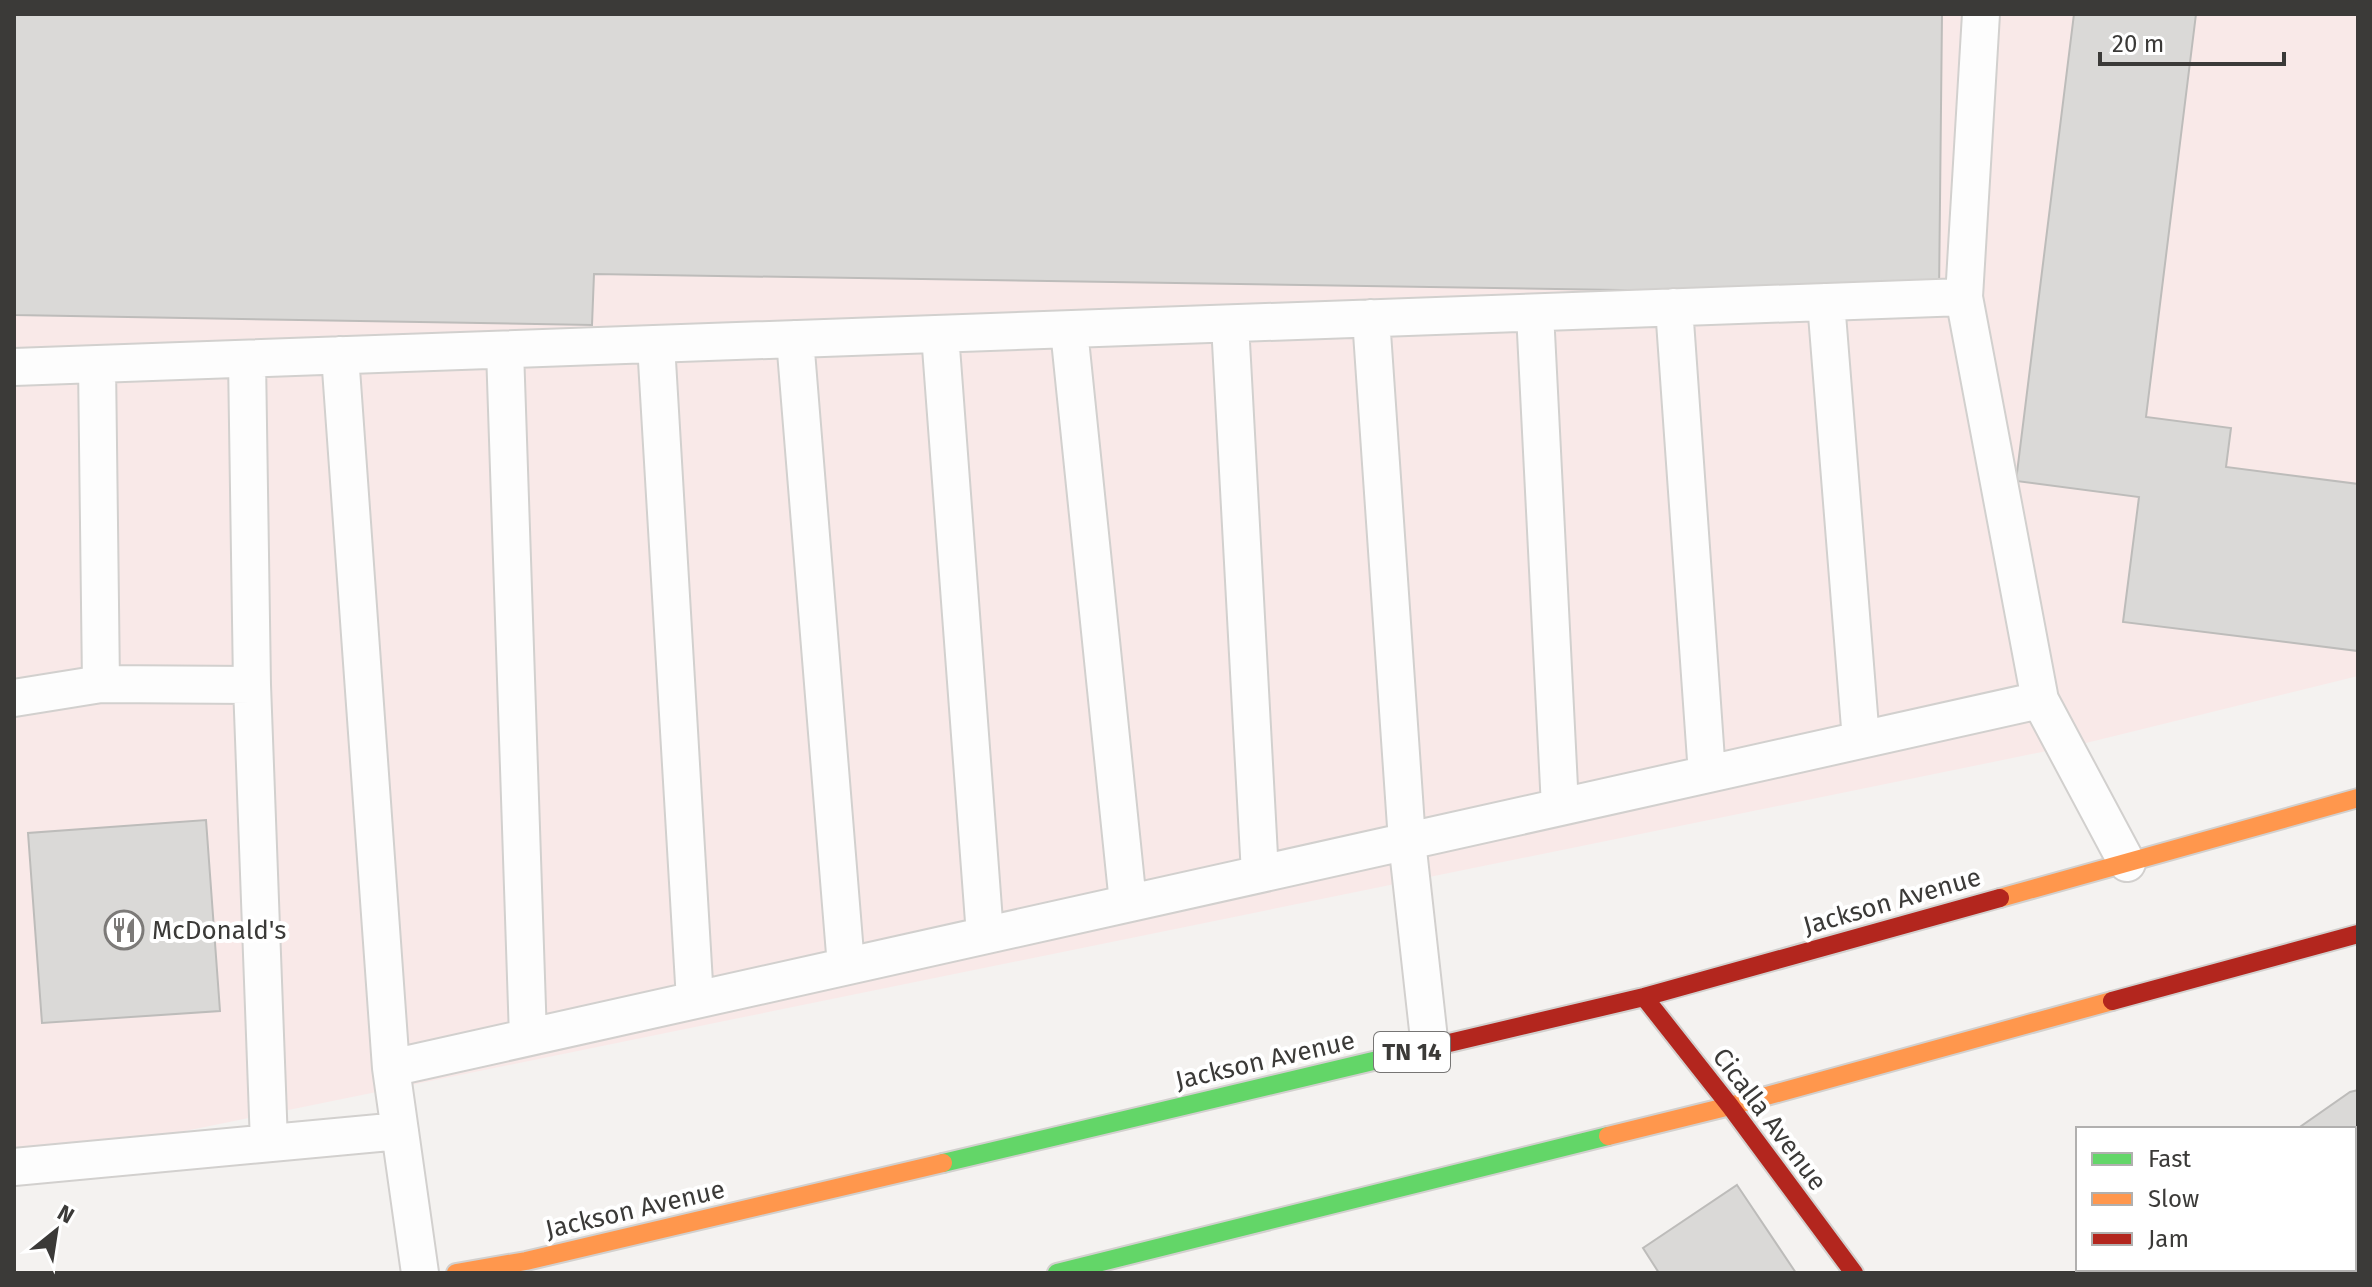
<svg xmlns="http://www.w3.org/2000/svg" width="2372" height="1287" viewBox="0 0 2372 1287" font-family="'Fira Sans',sans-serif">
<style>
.industrial{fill:#f9e9e8}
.building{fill:#dad9d7;stroke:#bdbcba;stroke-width:2}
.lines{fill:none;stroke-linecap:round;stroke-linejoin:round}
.lane-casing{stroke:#d2d0ce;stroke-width:40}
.fast-casing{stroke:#d2d0ce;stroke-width:22}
.slow-casing{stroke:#d2d0ce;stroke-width:22}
.jam-casing{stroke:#d2d0ce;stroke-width:22}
.lane{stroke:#fdfdfd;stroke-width:36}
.fast{stroke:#63d668;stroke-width:18}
.slow{stroke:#ff974d;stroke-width:18}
.jam{stroke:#b3261e;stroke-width:18}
.labels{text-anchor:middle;stroke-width:8;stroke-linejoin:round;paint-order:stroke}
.shield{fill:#fff;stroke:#767574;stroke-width:2}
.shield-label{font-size:24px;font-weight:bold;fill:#3b3a38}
.street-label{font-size:26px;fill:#3b3a38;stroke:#fff}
.poi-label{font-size:26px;fill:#3b3a38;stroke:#fff;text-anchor:start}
</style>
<rect width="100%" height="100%" fill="#f4f2f0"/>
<path class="industrial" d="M14,14H2358V676L2086,743L14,1166Z"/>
<path class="building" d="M14,14H1942L1939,295L594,274L592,325L14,315Z
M2074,14H2196L2146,417L2231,428L2226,467L2358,484V651L2123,622L2139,497L2016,481Z
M206,820L220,1011L42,1023L28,833Z
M2358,1090V1273H2089L2095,1269H2354V1129H2297L2350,1092Z
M1737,1185L1796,1273H1659L1643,1248Z"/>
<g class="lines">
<g class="lane-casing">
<path id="lane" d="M1964,297L2040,700
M1826,302L1861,740
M1674,307L1707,774
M1535,313L1560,807
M1371,318L1407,841L1430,1048
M1230,324L1260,874
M1069,330L1128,903
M940,334L985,935
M795,339L846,966
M656,344L695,1000
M505,350L528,1037
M340,355L391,1068
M247,359L252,685
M97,364L101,684
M14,367L1964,297L1981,14
M14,698L101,684L252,685L269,1143
M14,1167L400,1131
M420,1273L391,1068L2040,700L2127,863"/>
</g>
<g class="fast-casing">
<path id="fast" d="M943,1163L1428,1048
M1057,1273L1608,1136"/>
</g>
<g class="slow-casing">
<path id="slow" d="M2000,898L2358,798
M1608,1136L1730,1106L2112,1001
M456,1273L526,1261L943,1163"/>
</g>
<g class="jam-casing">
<path id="jam" d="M1644,997L1730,1106L1854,1273
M2112,1001L2358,934
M1428,1048L1644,997L2000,898"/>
</g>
<use href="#lane" class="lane"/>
<use href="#fast" class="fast"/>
<use href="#slow" class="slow"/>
<use href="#jam" class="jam"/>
</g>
<defs>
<g id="restaurant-ring" transform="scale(2)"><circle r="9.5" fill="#fff" stroke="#7c7a78" stroke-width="1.5"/><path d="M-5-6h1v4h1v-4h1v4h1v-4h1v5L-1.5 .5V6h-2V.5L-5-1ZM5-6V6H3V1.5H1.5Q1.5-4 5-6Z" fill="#7c7a78"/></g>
</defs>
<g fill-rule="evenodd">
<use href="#restaurant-ring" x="124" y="930"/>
</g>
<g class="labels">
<rect class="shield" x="1374" y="1032" width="76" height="40" rx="6"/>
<g class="shield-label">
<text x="1412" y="1060">TN 14</text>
</g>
<g class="street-label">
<text transform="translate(1892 901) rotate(-16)" y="9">Jackson Avenue</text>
<text transform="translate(1265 1060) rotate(-13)" y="9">Jackson Avenue</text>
<text transform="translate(1770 1119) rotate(53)" y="9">Cicalla Avenue</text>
<text transform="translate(635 1209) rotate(-13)" y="9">Jackson Avenue</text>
</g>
<g class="poi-label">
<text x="152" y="939">McDonald's</text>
</g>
</g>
<rect width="2372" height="1287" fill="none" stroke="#3b3a38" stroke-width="32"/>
<rect x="2076" y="1127" width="280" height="144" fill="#ffffff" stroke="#b1b0af" stroke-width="2"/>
<rect x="2092" y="1153" width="40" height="12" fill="#63d668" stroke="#b1b0af" stroke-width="2"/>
<text x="2148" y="1167" font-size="24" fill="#3b3a38">Fast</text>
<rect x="2092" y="1193" width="40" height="12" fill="#ff974d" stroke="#b1b0af" stroke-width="2"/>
<text x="2148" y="1207" font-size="24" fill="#3b3a38">Slow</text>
<rect x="2092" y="1233" width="40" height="12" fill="#b3261e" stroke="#b1b0af" stroke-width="2"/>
<text x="2148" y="1247" font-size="24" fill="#3b3a38">Jam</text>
<g transform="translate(56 1231) rotate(30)" stroke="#ffffff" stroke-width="6" paint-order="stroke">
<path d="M0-6L14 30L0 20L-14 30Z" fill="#3b3a38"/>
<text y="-12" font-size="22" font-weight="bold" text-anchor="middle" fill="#3b3a38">N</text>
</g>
<path d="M2100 52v12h184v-12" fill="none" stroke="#3b3a38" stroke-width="4"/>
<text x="2112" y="52" font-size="24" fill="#3b3a38" stroke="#ffffff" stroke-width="6" paint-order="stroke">20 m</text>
</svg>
